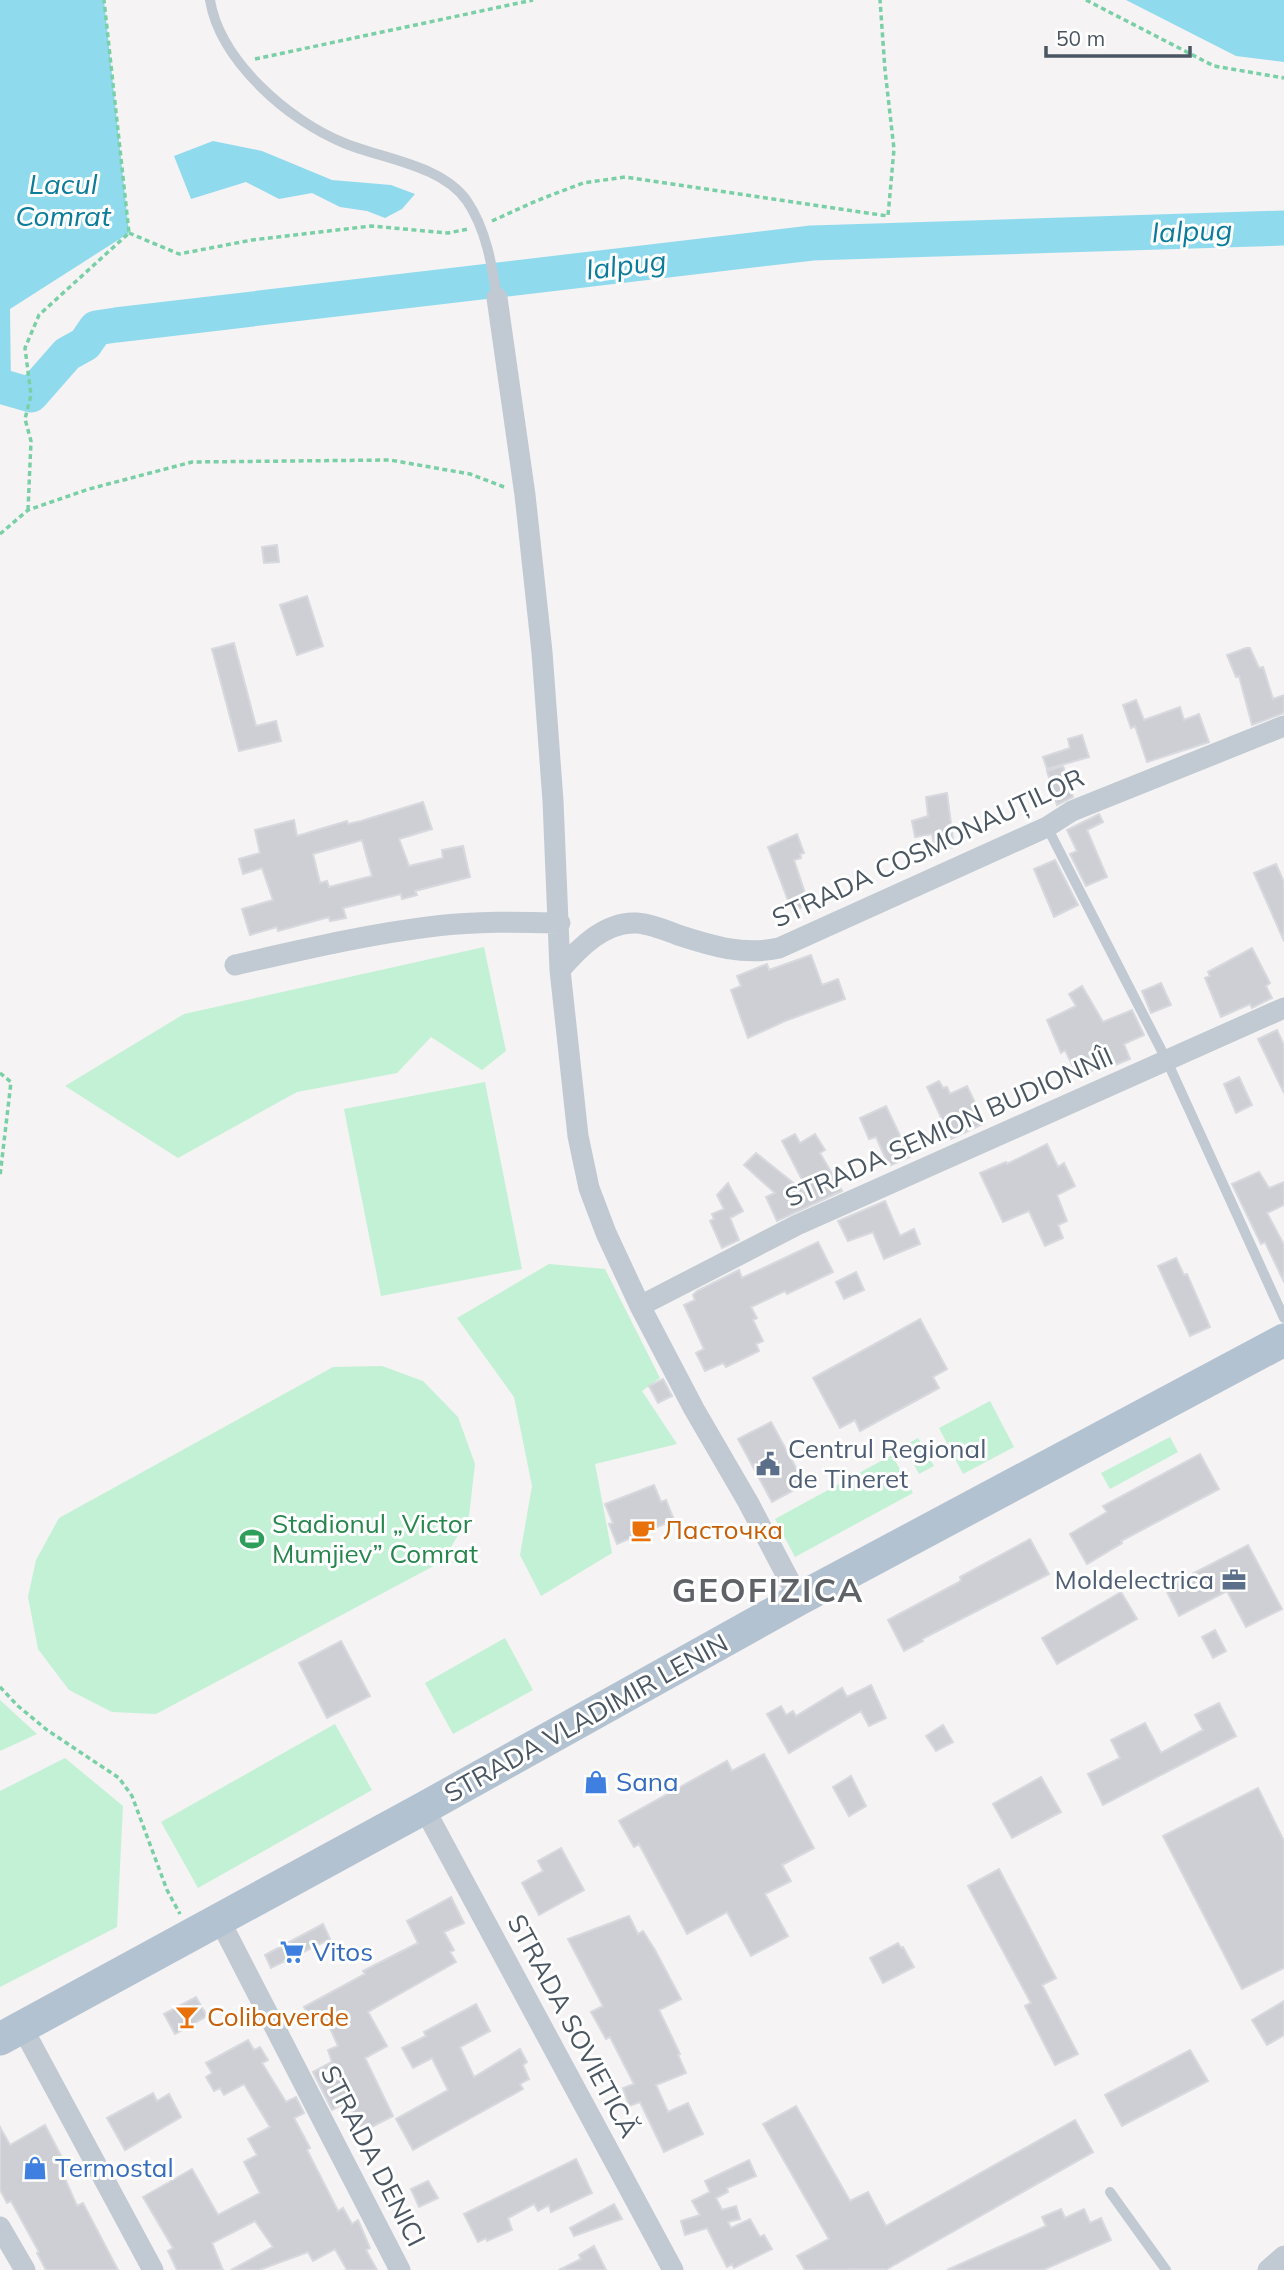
<svg xmlns="http://www.w3.org/2000/svg" width="1284" height="2270" viewBox="0 0 1284 2270" font-family="Mulish,sans-serif">
<style>
.green{fill:#c3f1d5}
.water{fill:#90daee}
.lines{fill:none;stroke-linecap:round;stroke-linejoin:round}
.river{stroke:#90daee;stroke-width:35}
.building{fill:#cdcfd5;stroke:#d7d9de;stroke-width:2;fill-rule:evenodd}
.path{stroke:#7ad0a6;stroke-width:3.5;stroke-dasharray:5 3.5;stroke-linecap:butt}
.lane{stroke:#c1cad2;stroke-width:10}
.street{stroke:#c1cad2;stroke-width:21}
.primary{stroke:#b3c2d1;stroke-width:33}
.labels{text-anchor:middle;stroke-width:6;stroke-linejoin:round;paint-order:stroke}
.street-label{font-size:26px;fill:#4a5661;stroke:#fff}
.service-label{font-size:26px;fill:#4e5e75;stroke:#fff;text-anchor:start}
.leisure-label{font-size:26px;fill:#27864d;stroke:#fff;text-anchor:start}
.food-label{font-size:26px;fill:#c56008;stroke:#fff;text-anchor:start}
.shop-label{font-size:26px;fill:#366cbe;stroke:#fff;text-anchor:start}
.water-label{font-size:28px;font-style:italic;fill:#0c7c9b;stroke:#fff}
.district-label{font-size:33px;font-weight:bold;letter-spacing:2px;fill:#5f6368;stroke:#fff}
</style>
<rect width="100%" height="100%" fill="#f5f3f3"/>
<path class="green" d="M484,947L506,1051L482,1070L431,1037L397,1073L297,1092L178,1158L65,1086L184,1014Z
M485,1082L522,1269L381,1296L344,1109Z
M549,1264L605,1269L660,1378L642,1391L677,1444L595,1464L612,1553L541,1596L520,1555L532,1486L514,1397L457,1318Z
M382,1366L423,1381L458,1417L475,1464L469,1516L443,1561L156,1714L112,1712L69,1690L38,1649L28,1597L36,1560L59,1518L333,1367Z
M990,1401L1014,1447L963,1474L939,1428Z
M1170,1437L1178,1452L1110,1489L1101,1473Z
M918,1438L934,1466L919,1474L904,1446Z
M892,1455L913,1493L795,1557L775,1519Z
M505,1638L533,1690L453,1734L425,1683Z
M0,1700L37,1734L0,1751Z
M335,1724L372,1790L198,1888L161,1822Z
M65,1758L123,1806L117,1927L0,1987V1791Z"/>
<path class="water" d="M0,0H104L129,233L10,309L11,389L0,404Z
M1126,0H1284V62L1236,56Z
M213,141L262,151L332,180L391,185L415,194L402,209L385,218L367,211L340,207L312,193L279,199L246,182L191,199L174,156Z"/>
<g class="lines">
<path class="river" d="M0,386L31,395L67,354L85,344L96,328L116,325L812,243L1284,228"/>
</g>
<path class="building" d="M277,545L279,562L264,563L262,547Z
M307,596L323,646L297,655L280,605Z
M234,643L256,726L276,721L281,741L239,751L212,649Z
M1246,648H1250L1259,668L1263,667L1273,699L1284,695V713L1252,725L1239,676L1236,677L1227,655Z
M1136,700L1144,720L1180,707L1184,720L1199,714L1209,742L1147,762L1135,726L1131,728L1123,705Z
M1082,735L1089,757L1047,769L1043,757L1070,748L1068,739Z
M1063,766L1073,797L1057,805L1047,771Z
M947,793L954,847L935,851L932,834L915,837L912,821L928,816L926,797Z
M423,802L432,829L399,839L409,866L443,858L442,850L463,846L470,877L415,891L417,895L402,899L401,894L343,908L346,918L330,921L329,917L278,931L277,927L250,935L242,909L273,900L262,868L243,874L239,859L260,853L255,830L294,820L297,836L347,821L348,824L361,821ZM362,840L372,876L329,887L327,881L320,883L313,854Z
M1099,814L1103,822L1087,830L1107,877L1086,886L1070,854L1077,851L1067,830Z
M797,834L804,853L800,854L801,858L794,860L809,905L792,911L768,847Z
M1055,860L1078,905L1054,917L1034,869Z
M1276,864L1284,882V941L1254,873Z
M1252,948L1270,983L1266,986L1272,998L1252,1008L1250,1004L1221,1017L1205,978L1210,976L1208,972Z
M811,955L822,985L838,979L845,999L785,1021L748,1038L731,990L741,986L737,976L767,964L769,970Z
M1161,983L1171,1005L1151,1013L1142,991Z
M1082,986L1103,1022L1132,1010L1144,1035L1124,1044L1130,1059L1108,1068L1106,1064L1078,1077L1065,1050L1061,1053L1047,1020L1076,1006L1069,994Z
M1277,1030L1284,1045V1093L1258,1039Z
M1239,1077L1252,1105L1236,1113L1224,1084Z
M939,1081L943,1088L947,1087L950,1094L967,1086L985,1123L951,1139L927,1087Z
M886,1106L910,1157L889,1166L876,1137L869,1139L860,1118Z
M795,1134L800,1143L815,1134L825,1150L820,1153L842,1191L777,1221L766,1197L775,1193L744,1165L756,1153L811,1197L782,1141Z
M1047,1144L1058,1167L1064,1163L1075,1186L1057,1195L1067,1221L1058,1225L1063,1238L1045,1246L1029,1211L1003,1222L980,1173L1006,1162L1007,1164Z
M1259,1172L1269,1188L1284,1182V1205L1267,1213L1284,1245V1282L1265,1242L1261,1244L1232,1184Z
M728,1183L743,1211L730,1218L739,1240L722,1248L710,1221L714,1219L712,1214L724,1209L717,1195Z
M885,1201L900,1236L914,1229L920,1244L884,1259L873,1232L848,1241L838,1221Z
M818,1242L833,1272L787,1294L785,1291L751,1307L757,1318L753,1320L763,1341L756,1344L759,1351L726,1367L723,1363L705,1371L696,1353L704,1349L684,1305L695,1300L693,1295L697,1291L739,1270L742,1278Z
M1176,1258L1184,1275L1187,1274L1210,1327L1190,1336L1158,1266Z
M856,1272L864,1290L844,1299L836,1282Z
M920,1319L947,1369L933,1377L939,1388L860,1431L855,1420L840,1428L813,1378Z
M663,1379L672,1396L658,1403L649,1386Z
M771,1422L805,1484L772,1502L738,1439Z
M1200,1454L1219,1489L1121,1541L1122,1543L1087,1564L1070,1534L1107,1512L1103,1506Z
M654,1485L661,1502L666,1500L674,1520L617,1544L609,1524L613,1523L605,1504Z
M1030,1539L1049,1574L922,1639L923,1641L904,1651L888,1620L961,1581L960,1577Z
M1248,1545L1282,1609L1246,1627L1227,1591L1179,1616L1165,1588Z
M1121,1592L1137,1619L1057,1664L1042,1638Z
M1215,1630L1226,1651L1213,1658L1202,1637Z
M341,1641L370,1696L327,1718L299,1663Z
M871,1685L886,1718L869,1726L861,1711L789,1753L767,1714L781,1706L786,1715L793,1711L796,1716L842,1688L847,1697Z
M1219,1703L1236,1736L1103,1805L1088,1774L1120,1758L1111,1740L1145,1723L1161,1753L1203,1730L1195,1715Z
M943,1725L953,1742L936,1751L926,1736Z
M764,1754L814,1848L782,1865L791,1881L765,1894L788,1936L751,1956L727,1912L687,1934L639,1844L634,1847L619,1821L727,1761L732,1771Z
M851,1776L866,1806L849,1816L833,1787Z
M1041,1777L1061,1812L1012,1838L993,1804Z
M1258,1788L1284,1841V1968L1242,1989L1163,1836Z
M561,1848L584,1890L539,1915L522,1883L543,1871L538,1861Z
M999,1869L1056,1978L1042,1985L1078,2054L1055,2065L1025,2006L1031,2003L968,1886Z
M451,1897L464,1923L444,1932L454,1950L450,1952L456,1962L368,2012L387,2046L365,2058L393,2116L362,2132L347,2102L332,2110L313,2072L332,2062L328,2050L338,2046L325,2017L313,2023L304,2007L365,1974L363,1971L418,1943L407,1921Z
M629,1916L638,1934L643,1931L655,1950L681,1999L659,2010L680,2054L678,2055L686,2073L656,2085L668,2112L688,2103L703,2134L664,2152L640,2102L629,2106L623,2088L634,2084L610,2037L606,2039L591,2012L603,2006L568,1939Z
M323,1924L330,1939L271,1968L265,1955Z
M898,1943L901,1948L903,1947L914,1967L883,1983L870,1958Z
M196,1997L207,2016L175,2034L164,2014Z
M1284,2001V2035L1267,2045L1252,2020Z
M476,2004L490,2031L460,2047L474,2077L520,2049L527,2062L523,2065L529,2079L520,2084L523,2089L413,2150L396,2119L448,2090L432,2058L413,2068L402,2048L426,2036L424,2032Z
M248,2040L254,2050L260,2047L268,2060L262,2063L286,2102L296,2097L304,2113L294,2118L310,2148L307,2150L338,2211L343,2208L352,2224L358,2220L370,2248L366,2250L377,2270H347L335,2249L313,2261L308,2252L259,2270H231L273,2247L255,2221L212,2243L223,2270H177L168,2251L173,2248L143,2197L192,2169L218,2215L260,2193L244,2162L257,2155L248,2139L270,2127L244,2084L224,2095L220,2088L214,2091L206,2077L212,2073L206,2063Z
M1190,2050L1208,2081L1122,2126L1105,2095Z
M153,2093L157,2101L169,2094L181,2117L125,2150L107,2118Z
M796,2106L850,2201L868,2192L886,2226L1075,2120L1093,2152L887,2269L805,2270L797,2256L829,2239L763,2124Z
M45,2125L68,2169L62,2172L77,2206L83,2203L118,2270H46L37,2253L39,2252L11,2201L7,2203L0,2190V2127L10,2145Z
M576,2159L592,2193L551,2212L549,2205L538,2211L534,2204L508,2218L512,2230L487,2241L486,2238L478,2242L464,2214Z
M749,2160L756,2176L727,2188L728,2192L716,2198L722,2210L736,2206L740,2219L728,2222L731,2228L750,2219L760,2237L764,2235L772,2249L734,2268L732,2264L727,2267L707,2228L685,2235L681,2221L700,2215L692,2201L710,2192L705,2181Z
M428,2181L438,2198L419,2207L411,2189Z
M614,2204L622,2219L574,2236L570,2228Z
M1061,2209L1065,2218L1084,2209L1090,2223L1101,2218L1111,2240L1043,2270H947L1046,2226L1042,2217Z
M594,2246L606,2270H559L581,2259L579,2255Z"/>
<g class="lines">
<path class="path" d="M1086,0L1214,66L1284,78
M255,59L533,0
M492,221L536,201L583,183L625,177L888,216L894,149L885,70L880,0
M129,233L179,254L252,240L371,226L448,233L468,229
M28,510L31,441L25,419L31,395L25,348L39,315L129,233L104,0
M0,534L28,510L89,489L192,462L390,460L470,474L504,487
M0,1073L11,1082L0,1176
M0,1687L18,1706L47,1730L119,1778L132,1796L167,1890L180,1914"/>
<path class="lane" d="M210,0C220,61 289,121 344,143C383,159 442,165 467,201C486,229 492,265 497,298
M1047,827L1167,1061L1284,1318
M1110,2192L1166,2270"/>
<path class="street" d="M497,298L525,495L542,652L553,801L560,970L578,1136L589,1188L606,1233L640,1306L694,1409L748,1502L799,1599
M235,965C301,950 368,934 436,926C477,921 518,922 560,923
M560,970C579,948 605,921 637,923C651,924 665,930 678,935C712,946 744,956 779,948L1047,827L1072,811L1284,726
M640,1306L797,1225L1284,1008
M424,1808L673,2270
M219,1919L400,2270
M22,2027L153,2270
M0,2227L25,2270
M1268,2270L1284,2256"/>
<path class="primary" d="M0,2039L424,1808L799,1599L1284,1340"/>
</g>
<defs>
<g id="civic-bare" transform="scale(1.89)"><path d="M-.6-6.5H3V-4.5H.6V-3L4-1V1h2V6H-6V1h2V-1L-.6-3ZM-1.2 2.5V6h2.4V2.5Z" fill="#5c6f8a" stroke="#fff" stroke-width="2.5" paint-order="stroke"/></g>
<g id="cafe-bare" transform="scale(1.89)"><path d="M-5.5-4.5H6V0H3Q3 3.5 0 3.5H-2.5Q-5.5 3.5-5.5 0ZM3-3.2v2h1.7v-2ZM-6 4.5H4V6H-6Z" fill="#e8710a" stroke="#fff" stroke-width="2.5" paint-order="stroke"/></g>
<g id="stadium-bare" transform="scale(1.89)"><path d="M0-5a6.5 5 0 1 0 0 10a6.5 5 0 1 0 0-10ZM-3.5-1.8h7v3.6h-7Z" fill="#2e9e5b" stroke="#fff" stroke-width="2.5" paint-order="stroke"/></g>
<g id="office-bare" transform="scale(1.89)"><path d="M-6-3h4V-5.5h4V-3h4V5H-6ZM-1-4.5V-3h2v-1.5ZM-6 0V1H6V0Z" fill="#5c6f8a" stroke="#fff" stroke-width="2.5" paint-order="stroke"/></g>
<g id="shop-bare" transform="scale(1.89)"><path d="M-5-2.5h2.3a2.7 3.5 0 0 1 5.4 0H5L5.5 6h-11ZM-1.5-2.5h3a1.5 2.3 0 0 0-3 0Z" fill="#3f7fe0" stroke="#fff" stroke-width="2.5" paint-order="stroke"/></g>
<g id="supermarket-bare" transform="scale(1.89)"><path d="M-6-5.5h2.5l.6 2H6L4.5 2H-2.5L-4.4-4H-6ZM-1.5 3.2a1.3 1.3 0 1 0 .1 0ZM3 3.2a1.3 1.3 0 1 0 .1 0Z" fill="#3f7fe0" stroke="#fff" stroke-width="2.5" paint-order="stroke"/></g>
<g id="bar-bare" transform="scale(1.89)"><path d="M-6-5H6L.8 .8V4.5H3.5V6h-7V4.5H-.8V.8Z" fill="#e8710a" stroke="#fff" stroke-width="2.5" paint-order="stroke"/></g>
</defs>
<g fill-rule="evenodd">
<use href="#civic-bare" x="768" y="1464"/>
<use href="#cafe-bare" x="643" y="1530"/>
<use href="#stadium-bare" x="252" y="1539"/>
<use href="#office-bare" x="1234" y="1580"/>
<use href="#shop-bare" x="596" y="1782"/>
<use href="#supermarket-bare" x="292" y="1952"/>
<use href="#bar-bare" x="187" y="2017"/>
<use href="#shop-bare" x="35" y="2168"/>
</g>
<g class="labels">
<g class="street-label">
<text transform="translate(928 848) rotate(-25)" y="9">STRADA COSMONAUȚILOR</text>
<text transform="translate(949 1127) rotate(-24)" y="9">STRADA SEMION BUDIONNÎI</text>
<text transform="translate(586 1718) rotate(-29)" y="9">STRADA VLADIMIR LENIN</text>
<text transform="translate(573 2026) rotate(62)" y="9">STRADA SOVIETICĂ</text>
<text transform="translate(373 2156) rotate(63)" y="9">STRADA DENICI</text>
</g>
<g class="service-label">
<text x="788" y="1458">Centrul Regional<tspan x="788" dy="30">de Tineret</tspan></text>
<text x="1214" y="1589" text-anchor="end">Moldelectrica</text>
</g>
<g class="leisure-label">
<text x="272" y="1533">Stadionul „Victor<tspan x="272" dy="30">Mumjiev” Comrat</tspan></text>
</g>
<g class="food-label">
<text x="663" y="1539">Ласточка</text>
<text x="207" y="2026">Colibaverde</text>
</g>
<g class="shop-label">
<text x="616" y="1791">Sana</text>
<text x="312" y="1961">Vitos</text>
<text x="55" y="2177">Termostal</text>
</g>
<g class="water-label">
<text x="63" y="194">Lacul<tspan x="63" dy="32">Comrat</tspan></text>
<text transform="translate(1192 231) rotate(-2)" y="10">Ialpug</text>
<text transform="translate(626 265) rotate(-7)" y="10">Ialpug</text>
</g>
<g class="district-label">
<text x="768" y="1602">GEOFIZICA</text>
</g>
</g>
<path d="M1046 46v10h144v-10" fill="none" stroke="#4a5661" stroke-width="3.5"/>
<text x="1056" y="46" font-size="21" fill="#4a5661" stroke="#ffffff" stroke-width="5" paint-order="stroke">50 m</text>
</svg>
